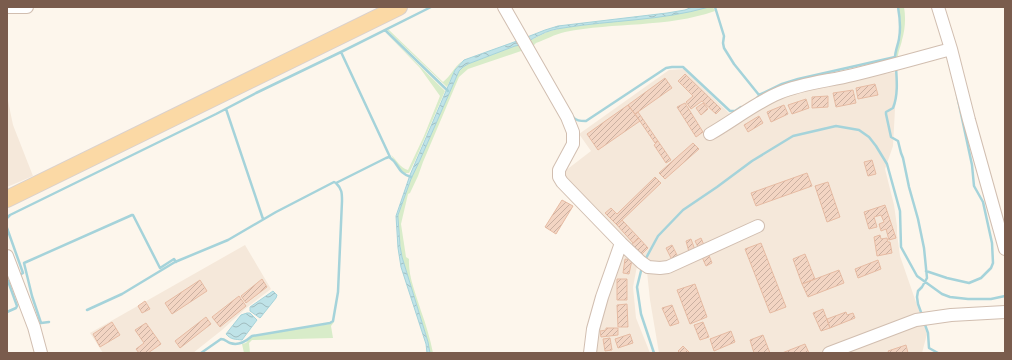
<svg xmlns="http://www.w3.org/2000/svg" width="1012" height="360" viewBox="0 0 1012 360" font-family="'Varela Round',sans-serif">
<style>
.residential{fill:#f5e8da}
.grass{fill:#d8ecc9}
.water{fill:url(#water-waves);stroke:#a5d3da}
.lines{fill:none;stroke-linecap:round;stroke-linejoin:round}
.stream{stroke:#a5d3da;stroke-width:2.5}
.building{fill:url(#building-hatch);stroke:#e6bba3}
.minor-casing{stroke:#d1beb0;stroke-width:14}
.major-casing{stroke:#dad1cd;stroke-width:18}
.minor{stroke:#fff;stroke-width:12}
.major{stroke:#fbd9a5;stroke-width:16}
</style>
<defs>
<pattern id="water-waves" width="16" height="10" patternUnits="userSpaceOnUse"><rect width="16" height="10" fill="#bfe3e8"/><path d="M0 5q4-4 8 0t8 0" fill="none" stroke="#a0bbbe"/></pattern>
<pattern id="building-hatch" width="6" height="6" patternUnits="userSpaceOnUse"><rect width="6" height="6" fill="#f3d5c3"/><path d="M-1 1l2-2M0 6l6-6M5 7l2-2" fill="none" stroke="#cab0a1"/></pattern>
</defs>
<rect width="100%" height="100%" fill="#fdf6ec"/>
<path class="residential" d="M684,69L737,121L758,109L796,93L863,77L897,72L893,146L885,169L894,205L897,226V234L900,256L927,334L922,353H659L650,300L647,272L637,266L633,287L636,318L650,353H593L596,328L625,241L564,175L565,171L591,151L579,134L669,70Z
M7,96L13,125L33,176L7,187Z
M245,245L271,289L245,309L222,330L193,353H103L90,333Z"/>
<path class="grass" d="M709,7H713L715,11C667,28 614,22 565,32C555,34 545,40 536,43L533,46L531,45L529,41L547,32L562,28L693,11Z
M898,7H904C906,18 905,30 902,40C901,46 898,51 898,57H901L896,59C895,52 898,46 900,40C902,28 901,18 898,7Z
M388,29L443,82C451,76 454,67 462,61L455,70L447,87L387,30Z
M385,32L445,91L415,161L409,173H405L402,172L391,155C397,160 400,168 408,170L424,136L440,96L420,68Z
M521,45L524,50L468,69L459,77L423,162L418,176L410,193L408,194L401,224L406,257L409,259C408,276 416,294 421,311C426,325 430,338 433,353H430L428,342L402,257C400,247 400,240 399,231C399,225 397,221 398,215L411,179L420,160L459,71L463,67L468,64L515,46Z
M333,322H334L331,326L333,338L252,340L249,343L250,353H244L242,344L246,343L252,336L330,324Z"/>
<path class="water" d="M692,7H709C661,21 611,20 563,28C555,29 547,31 540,35C531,39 524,45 515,46L468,64L463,67L459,71L420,160L411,179L398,215V218L399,231L400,246L402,257L428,342L430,353H427L426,344L401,267L398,248L396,216L410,175L455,70L464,60L517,41L545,30L558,26L667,13L685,10Z
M273,291L277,295L276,298L260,318L250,311V307Z
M247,313H250L257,320L242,340C235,339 231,340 226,334L241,315Z"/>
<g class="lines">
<path class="stream" d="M715,7L724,36L723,43L724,48L734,64L759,95
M385,30L448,91
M341,52L390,157
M895,58C895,51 898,45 899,39C901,28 900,18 898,7
M896,68C897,81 898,96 893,108L886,112V114L891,137L898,141L901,153L903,158L909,187L918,219L924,248L927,278L922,287L918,291L917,297L918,304L922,315
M757,98L759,96V95L782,84L798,79L895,57
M226,109L263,219
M572,116C576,121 580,121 586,121L666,68L672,67H683L730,111H735L741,107
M7,218L10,215L216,114L256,93L341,52L431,7
M7,228L23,273L18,276
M645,260L658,236L683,210L717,187L752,161L793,136L836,126L859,130L869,137L876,146L887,164L900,211L901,247L917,276L942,294L950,297L968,299H991L1005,296
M642,267L637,287L641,314L654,353
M926,271L947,278L969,283L981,278L991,268L993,263L992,243L983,202L974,186L972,165L957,95
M87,310L122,294L175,262L228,240L276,212L334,182L336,183L386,158L389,157C400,164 396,172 411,177
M7,312L16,308L17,306L8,281L12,279
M49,322L41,323L32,296L24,263L132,215H133L160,268L174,259L176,262
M924,322L928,333L929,348L938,353
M201,353L221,339C225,339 227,342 230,343C239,346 246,341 252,336L330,323L333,321L338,292L342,201C342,193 342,189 336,183"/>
</g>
<path class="building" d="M685,74L721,109L716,114L702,101L691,109L686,102L693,96L678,81Z
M665,78L672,88L635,114L628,105Z
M875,84L878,95L858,99L856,88Z
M853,90L856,103L836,107L833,93Z
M828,96V107L812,108V97Z
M806,99L809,108L792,114L788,105Z
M685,103L703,132L696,137L677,107Z
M703,103L708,109L701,115L696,108Z
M628,105L640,121L598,150L587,134Z
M784,105L788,114L771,122L767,112Z
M638,112L658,141L655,143L635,114Z
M759,116L763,123L748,132L744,125Z
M658,141L671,160L666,163L654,145Z
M693,143L699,149L665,179L659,173Z
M872,160L876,174L868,176L864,162Z
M807,173L812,186L756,206L751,193Z
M655,177L661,183L617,225L605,213L611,208L617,214Z
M828,182L840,217L827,222L815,186Z
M562,200L573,206L556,234L545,227Z
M885,205L896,238L889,240L886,229L881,231L879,224L884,222L881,215L874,217L877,227L869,229L864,212Z
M622,220L639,238L633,243L617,225Z
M880,235L881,239L887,238L888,242H890L892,253L877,256L874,237Z
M639,238L648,248L641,255L631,245Z
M701,238L704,245L698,247L695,241Z
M691,239L695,250L689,252L686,241Z
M761,243L786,307L770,313L745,249Z
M672,245L678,257L672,260L666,248Z
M708,253L712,263L706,266L701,255Z
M805,254L815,279L802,284L793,259Z
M625,259L632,260L629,274L623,273Z
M878,260L881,269L858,278L855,269Z
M839,270L844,283L808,297L802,284Z
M262,279L267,287L246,303L241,296Z
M617,279H627V300H617Z
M200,280L207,291L172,314L165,303Z
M695,284L707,317L690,324L677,290Z
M239,296L246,306L220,327L212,317Z
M145,301L150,309L142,313L138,306Z
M627,304L628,327H618L617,305Z
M672,305L679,323L670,326L662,308Z
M823,309L830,328L821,331L813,313Z
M846,312L847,315L853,313L855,318L830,328L827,319Z
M206,317L211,324L180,348L175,341Z
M112,322L120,335L100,347L93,334Z
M703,322L709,337L700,340L694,325Z
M146,323L161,344L148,353H139L136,349L144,343L135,330Z
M606,328H618V335L601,337L600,331L606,330Z
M731,331L735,342L714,351L710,339Z
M630,334L633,343L618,348L615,339Z
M763,335L770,353H754L750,340Z
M610,338L612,350L605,351L603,339Z
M805,344L809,353H782Z
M906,345L908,353H889L888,351Z
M683,346L690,353H680L678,351Z"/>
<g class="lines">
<g class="minor-casing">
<path id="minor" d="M7,7H27
M504,7L567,117L573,132V144L559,170V177L562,182L621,243L641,262L648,267L660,268L668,267L758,226
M938,7L951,49L969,120L1005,249
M710,134C733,121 755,103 779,93C802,83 829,81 853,75C886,67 918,58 951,49
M7,256L34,327L41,353
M590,353L593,329L602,297L621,243
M829,353L916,320L951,315L1005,312"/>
</g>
<g class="major-casing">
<path id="major" d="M7,199L399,7"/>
</g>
<use href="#minor" class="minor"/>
<use href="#major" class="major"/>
</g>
<rect width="1012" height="360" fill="none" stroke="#7a5c4d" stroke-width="16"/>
</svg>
